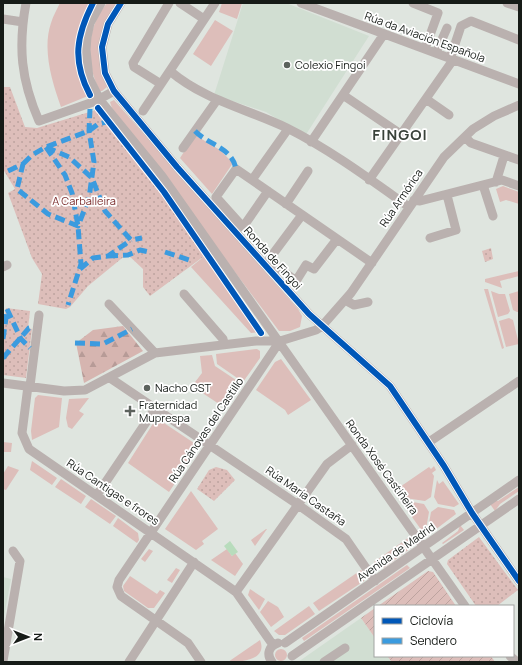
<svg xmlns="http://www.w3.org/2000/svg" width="522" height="665" viewBox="0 0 522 665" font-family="Manrope,sans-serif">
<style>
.built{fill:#d1ded2}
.grass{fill:#ddbeba}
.forest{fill:url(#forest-firs)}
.park{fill:url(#park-dots)}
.garden{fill:url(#garden-furrows)}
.water{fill:#b8dcbc}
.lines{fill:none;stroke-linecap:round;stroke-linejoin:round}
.minor{stroke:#bab1af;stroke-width:9}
.quiet{stroke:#3b9bdf;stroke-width:5;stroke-dasharray:10 5;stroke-linecap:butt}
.cycleway-casing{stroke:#fff;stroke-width:8}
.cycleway{stroke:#0057b8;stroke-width:6}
.poi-dot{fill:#5c625d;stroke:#fff;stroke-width:1.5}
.labels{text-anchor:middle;stroke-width:3.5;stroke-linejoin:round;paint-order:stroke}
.street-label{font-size:11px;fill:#161b17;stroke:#fff}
.poi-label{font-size:11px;fill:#161b17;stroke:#fff;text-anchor:start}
.park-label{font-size:11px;fill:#7c2e2e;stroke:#fff}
.district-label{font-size:15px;font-weight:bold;letter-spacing:1px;fill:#39423a;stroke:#fff}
</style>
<defs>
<pattern id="forest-firs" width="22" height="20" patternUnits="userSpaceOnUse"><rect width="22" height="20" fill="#d6b5b0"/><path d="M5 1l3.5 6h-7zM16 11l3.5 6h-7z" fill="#b79b97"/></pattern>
<pattern id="park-dots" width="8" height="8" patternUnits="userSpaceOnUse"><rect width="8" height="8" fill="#ddbeba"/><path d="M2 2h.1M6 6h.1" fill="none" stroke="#bda39f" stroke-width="1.8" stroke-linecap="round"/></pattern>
<pattern id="garden-furrows" width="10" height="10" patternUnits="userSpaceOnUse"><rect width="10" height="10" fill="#ddbeba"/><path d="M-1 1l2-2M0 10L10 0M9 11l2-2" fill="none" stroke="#bda39f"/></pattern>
</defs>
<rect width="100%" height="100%" fill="#dfe5df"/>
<path class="built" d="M243,3H286L369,36L305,136L266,112L214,95Z
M3,577L11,579L3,622Z
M361,618L375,638V656H387L392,662H298Z"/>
<path class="grass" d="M60,3H91C74,36 74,62 88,96L61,107C52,82 42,49 51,23C53,16 57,9 60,3Z
M107,3H116C98,30 94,56 107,87L102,91H100C85,63 86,28 107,3Z
M222,3H242L237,19L219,12Z
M215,20L233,31L211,66L193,54Z
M114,100L298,309L302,316L300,327L290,331H279L112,108L110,102Z
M195,135L220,150L233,163L212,194L180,158Z
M503,186L519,192V204L506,200L500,202L496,189Z
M207,254L244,306L247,315L260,332L251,333L191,267Z
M519,271V276L500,281L502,288L485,282V279Z
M484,289H488L504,348L502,349Z
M491,291L499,294H505L510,311L508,314L498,317Z
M519,291V312H517L513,310L509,294Z
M509,318L513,320L519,344L506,347L499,321Z
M257,349L260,351V358L243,382L217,364L216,354Z
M212,355L215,366L242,384L225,408L192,386L202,373L200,356Z
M281,359L311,400L288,415L285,410L256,390L275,362Z
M38,395L62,398L59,427L32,440L31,431L35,398Z
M89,398L79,411L84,414L72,429L68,427L66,418L69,399Z
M158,421H161L197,445L196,452L169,492L128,463L154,422Z
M3,442L12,443L11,452H3Z
M32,461L57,478L52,485L30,470Z
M8,466L19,470L6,490L3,489V474Z
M434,466L436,470L432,473L434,476L431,497L425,501L405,498L402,495L398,497L394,491L429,467L431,469Z
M61,479L86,496L81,504L55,487Z
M437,480L439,484L443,481L459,504L454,507L438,504L434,497Z
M519,487V491L500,504L495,511L490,504L494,501H498Z
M191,491L218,529L202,541L204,544L196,550L165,529Z
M91,499L116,516L110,524L85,507Z
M407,501L424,504L429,512L426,529L422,531L405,507L409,505Z
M438,507L454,510L456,514L431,533L428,529L431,512Z
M118,518L138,533L139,540L137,543L113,526Z
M460,525L464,530L443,544L442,543L458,531Z
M266,529H267L255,546L251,540Z
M408,538L412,543L411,548L384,568L376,566L374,562Z
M149,549L153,551L145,562L141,559Z
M227,549L232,556L235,553L243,564L235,576L211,560Z
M407,565L410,568L304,641L302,638Z
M176,568L180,570L172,583L167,580Z
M361,570L365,575L364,581L319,611L313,603Z
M130,576L157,594L160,590L165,593L154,608H148L124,591L123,586Z
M250,589L265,599L259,610L248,595Z
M268,601L278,607L284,617L271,627L260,612Z
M309,606L315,614L285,635H279L274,631Z
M260,640C268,660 242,662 228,662Z
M275 655a6 6 0 1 1 12 0a6 6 0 1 1-12 0Z"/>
<path class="forest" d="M123,326L143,351L84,383L76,343L93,330Z"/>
<path class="park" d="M3,87H10L25,127L37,128L96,110L162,191L207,254L150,296L143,287V269L127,254L88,286L70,307L66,309L38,304L42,274L32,258L8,193L15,189L3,169Z
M491,248L493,259L485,262L482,251Z
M6,308L30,311L28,328L32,329L26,378L3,375V331Z
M216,467L227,470L235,480L214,501L197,489L209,470Z
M479,537L518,590L497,606H476L447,564L448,560Z"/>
<path class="garden" d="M428,571L433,572L456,606H378Z
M375,608V638L361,618Z
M387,656H491L495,662H392Z"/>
<path class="water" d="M230,541L238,552L232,556L224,546Z"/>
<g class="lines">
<path class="minor" d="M26,3C18,47 21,80 39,121L96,101L114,91
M101,3L90,23L87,37L86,50L89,78L100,100L162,176L465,606
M121,3L108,24L102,47L105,73L114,91L177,167L309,314L390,386L444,466L472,513L519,581
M180,3L204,19
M301,3L519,84
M413,3L438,13L425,49
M507,3L519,7
M3,19L23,22
M436,53L447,28
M450,59L461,26L471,21L519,40
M170,71C204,100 247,109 287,128C329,149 371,180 409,207
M161,84L134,67L133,63L169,3
M343,95L402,135
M426,99L449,115
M143,111L215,3
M465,137L471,143L519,160
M311,142L384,34
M183,148L217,100
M252,180L288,129
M369,180L453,60
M496,182L504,156
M483,185L493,216
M268,191L243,227L216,197L236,169L372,263
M414,200L420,201L502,180L519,186
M286,204L308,171
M302,215L270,258L279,268L296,281L306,265L314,269L337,239
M430,238L456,230L447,195
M3,267L7,265
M184,294L223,339L224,345
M345,300L354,305L368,302
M109,304L155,353
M110,378L297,504L346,539L375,581
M3,383L64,391L85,390L155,353L256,341H280L316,330L322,326L351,293L444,157L473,129L494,116L519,105
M28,386L22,433L29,449L229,587L236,592L273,645
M30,386L39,315
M429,442L519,381
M97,495L155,409
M236,592L327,464L352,445
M285,643L519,480
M292,656L519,499
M510,656L517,662
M3,661L20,561L13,551
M129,662L194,562
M201,662L188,643L121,596L117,587L119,580L280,341
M272,662C266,654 269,646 278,643
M324,662L345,648"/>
<path class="quiet" d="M195,131C208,145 232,147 236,169
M46,147L65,175L72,193L78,226L81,264L68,305
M46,147L69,157L92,178L105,211L131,240L142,238
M23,164L32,155L46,147L89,131L98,124L111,121
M8,171L23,164L17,189L48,214L78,226L89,198L94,162L89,131L90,109
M165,252L189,260
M108,256L128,255L140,250L149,252
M80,269L93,258L108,256L131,240
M7,309L21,339L30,348
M3,339L7,311
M75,343L103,344L132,329
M3,358L29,328L33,327"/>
<g class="cycleway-casing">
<path id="cycleway" d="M121,3L108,24L102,47L105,73L114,91L177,167L309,314L390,386L444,466L472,513L519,581
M90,95C72,61 76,36 93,3
M98,108L164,192L261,333"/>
</g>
<use href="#cycleway" class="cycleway"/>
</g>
<g class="poi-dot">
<circle cx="287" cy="65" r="4"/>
<circle cx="147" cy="388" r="4"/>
<path d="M128 405h4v4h4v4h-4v4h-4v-4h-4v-4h4z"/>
</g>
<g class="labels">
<g class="street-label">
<text transform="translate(425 37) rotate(20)" y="4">Rúa da Aviación Española</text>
<text transform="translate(401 198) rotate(-56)" y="4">Rúa Armórica</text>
<text transform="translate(273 258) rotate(48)" y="4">Ronda de Fingoi</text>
<text transform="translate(206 430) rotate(-56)" y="4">Rúa Cánovas del Castillo</text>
<text transform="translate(382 467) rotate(54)" y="4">Ronda Xosé Castiñeira</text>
<text transform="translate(113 492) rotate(34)" y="4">Rúa Cantigas e frores</text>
<text transform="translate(306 496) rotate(35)" y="4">Rúa María Castaña</text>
<text transform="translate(396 552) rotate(-35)" y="4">Avenida de Madrid</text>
</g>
<g class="poi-label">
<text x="295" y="69">Colexio Fingoi</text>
<text x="155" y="392">Nacho GST</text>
<text x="139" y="409">Fraternidad<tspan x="139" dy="13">Muprespa</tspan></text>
</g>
<g class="park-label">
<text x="84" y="205">A Carballeira</text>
</g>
<g class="district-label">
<text x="400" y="140">FINGOI</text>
</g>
</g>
<rect width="522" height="665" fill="none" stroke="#161b17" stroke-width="8"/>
<rect x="374" y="605" width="140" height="52" fill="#ffffff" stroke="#a2a4a2"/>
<rect x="382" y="618" width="20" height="6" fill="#0057b8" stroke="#a2a4a2"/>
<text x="410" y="625" font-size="12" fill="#161b17">Ciclovía</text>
<rect x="382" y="638" width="20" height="6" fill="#3b9bdf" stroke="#a2a4a2"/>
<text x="410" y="645" font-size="12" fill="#161b17">Sendero</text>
<g transform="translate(28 637) rotate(90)" stroke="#ffffff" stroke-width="3" paint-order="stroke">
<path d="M0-3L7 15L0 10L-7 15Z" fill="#161b17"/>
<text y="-6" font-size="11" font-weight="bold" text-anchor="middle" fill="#161b17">N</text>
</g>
</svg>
